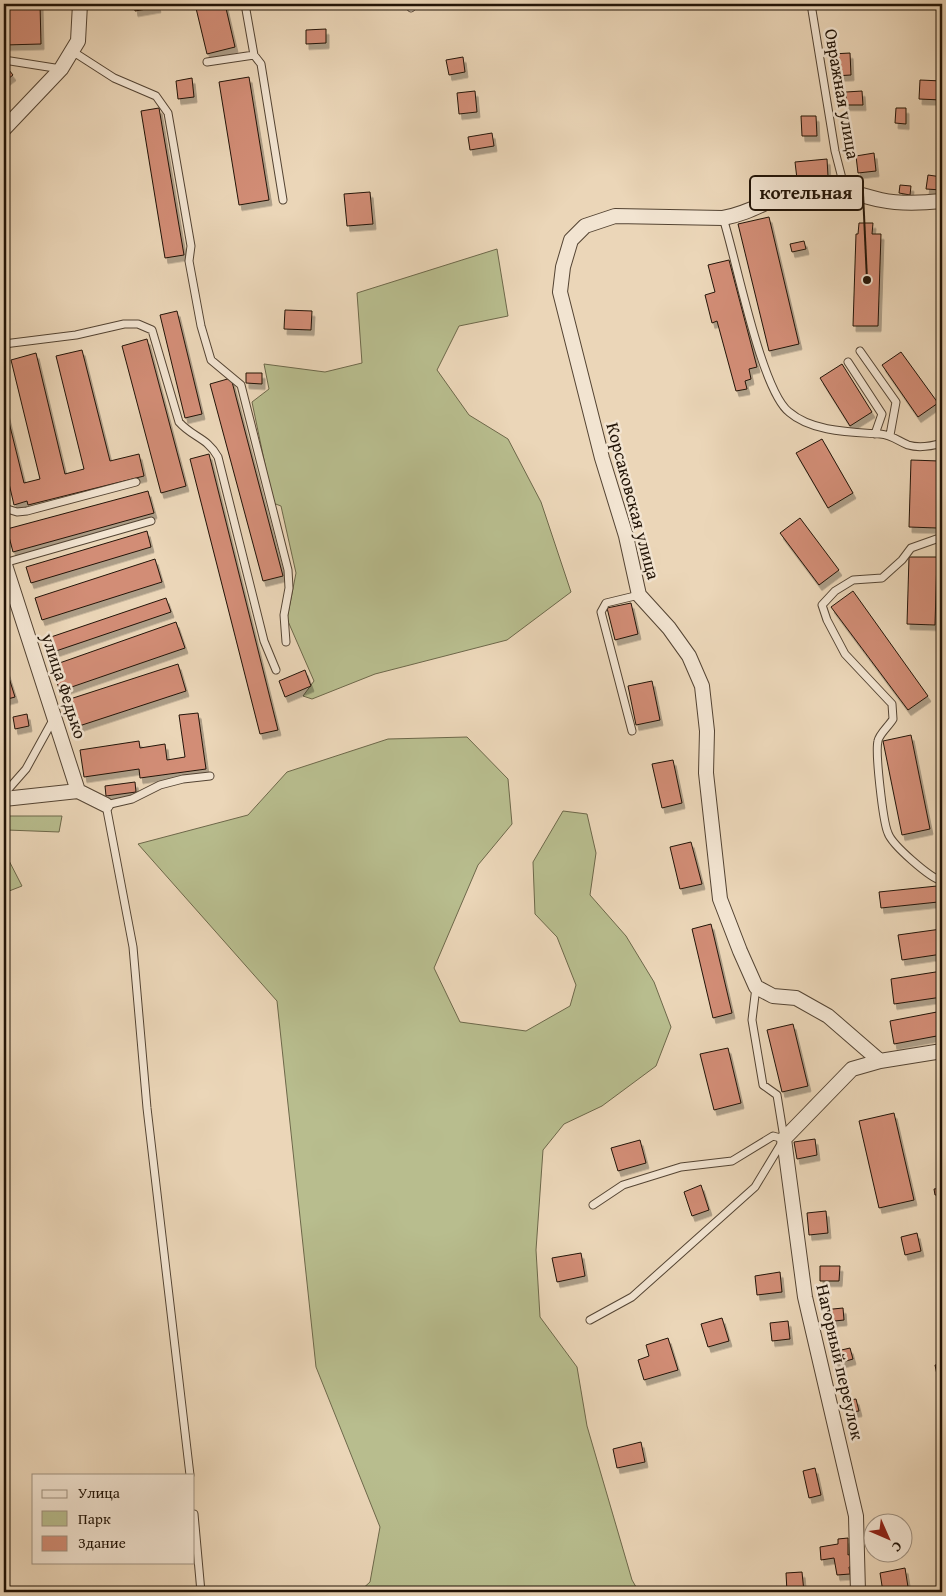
<svg xmlns="http://www.w3.org/2000/svg" width="946" height="1596" viewBox="0 0 946 1596" font-family="'Gentium Book Plus',serif">
<style>
.green{fill:#b8bd8e;stroke:#6d684a}
.building{fill:#d28d76;stroke:#221407;filter:url(#shadow)}
.lines{fill:none;stroke-linecap:round;stroke-linejoin:round}
.lane-casing{stroke:#544433;stroke-width:9}
.street-casing{stroke:#544433;stroke-width:16}
.lane{stroke:#f2e4d1;stroke-width:7}
.street{stroke:#f2e4d1;stroke-width:14}
.labels{text-anchor:middle;stroke-width:5;stroke-linejoin:round;paint-order:stroke}
.street-label{font-size:18px;fill:#221407;stroke:#f2e4d1}
.leader{fill:none;stroke:#221407;stroke-width:2}
.callout-dot{fill:#221407;stroke:#f2e4d1;stroke-width:2}
.callout{fill:#f2e4d1;stroke:#221407;stroke-width:2}
.callout-label{font-size:19px;text-anchor:middle;font-weight:bold;fill:#221407}
</style>
<defs>
<filter id="shadow"><feDropShadow dx="3" dy="5.5" stdDeviation="0" flood-color="#0004"/></filter>
</defs>
<rect width="100%" height="100%" fill="#ebd6b8"/>
<filter id="stains"><feTurbulence type="fractalNoise" baseFrequency=".004" numOctaves="4"/><feColorMatrix values="0 0 0 0 .2 0 0 0 0 .09 0 0 0 0 .02 0 0 0 .5 -.17"/></filter>
<radialGradient id="worn" r=".72"><stop offset=".6" stop-color="#630" stop-opacity="0"/><stop offset="1" stop-color="#630" stop-opacity=".3"/></radialGradient>
<path class="green" d="M497,249L508,316L459,326L437,370L469,415L508,439L541,502L571,592L507,640L375,674L312,699L303,696L314,681L287,619L296,573L281,506L273,503L252,402L269,389L264,364L325,372L362,363L357,293Z
M467,737L508,779L512,824L478,865L434,968L460,1022L526,1031L570,1006L576,985L557,937L535,914L533,862L563,811L587,814L596,853L590,895L626,936L654,982L671,1027L656,1066L602,1106L564,1124L543,1150L536,1250L540,1317L577,1367L587,1426L632,1580L639,1592H359L370,1582L380,1527L316,1367L277,1001L138,844L248,815L287,772L388,739Z
M4,816H62L59,832L7,830L4,850Z
M4,851L22,886L4,893Z"/>
<path class="building" d="M4,4H40L41,44L4,45Z
M134,4H157L158,7L135,11Z
M195,4H225L235,47L207,54Z
M326,29V43L306,44V30Z
M850,53L851,75L834,76L832,54Z
M463,57L465,72L449,75L446,60Z
M5,65L13,75L4,82V67Z
M249,77L269,200L239,205L219,82Z
M192,78L194,97L178,99L176,81Z
M920,80L942,81V100L919,99Z
M475,91L477,112L459,114L457,93Z
M862,91L863,105H846V92Z
M159,108L184,255L165,258L141,111Z
M896,108H906V124L895,123Z
M801,116H816L817,136H802Z
M492,133L494,146L470,150L468,137Z
M874,153L876,171L858,173L856,156Z
M827,159L828,176L797,179L795,162Z
M928,175L942,177V190L926,189Z
M900,185L911,186L910,195L899,193Z
M370,192L373,224L347,226L344,194Z
M769,217L799,344L769,351L738,224Z
M859,223H873L872,234H881L878,326H853L856,234H858Z
M804,241L806,249L792,252L790,244Z
M729,260L757,367L749,369L751,379L745,381L747,389L736,391L717,321L712,323L705,295L715,292L708,265Z
M285,310L312,311L311,330L284,329Z
M177,311L202,414L185,418L160,315Z
M147,339L186,486L161,493L122,346Z
M82,350L110,461L139,454L144,476L28,505L27,501L14,505L4,462V402L24,483L40,479L11,360L36,353L65,474L84,469L56,356Z
M901,352L938,403L918,417L882,365Z
M842,364L872,412L850,426L820,378Z
M246,373H262V384L246,383Z
M231,378L283,576L263,581L210,384Z
M822,439L853,493L828,508L796,453Z
M209,454L278,730L260,734L190,459Z
M911,460L939,461L937,528L909,527Z
M148,491L154,513L13,552L7,529Z
M800,518L839,570L819,585L780,533Z
M147,531L151,547L31,583L26,567Z
M909,557H937L935,625L907,624Z
M155,559L162,582L42,620L35,598Z
M853,591L928,696L908,710L831,607Z
M166,598L171,612L53,652L48,638Z
M631,603L638,634L615,640L607,608Z
M176,622L185,648L60,691L51,666Z
M4,662L15,697L4,700Z
M178,664L186,691L76,727L67,700Z
M305,670L311,686L285,697L279,681Z
M652,681L660,720L636,725L628,686Z
M198,713L206,769L140,778L139,769L84,777L80,750L139,741L140,748L165,744L167,760L185,757L179,715Z
M27,714L29,726L15,729L13,717Z
M911,735L930,829L902,835L883,741Z
M673,760L682,803L662,808L652,764Z
M135,782L136,792L106,796L105,786Z
M691,842L702,884L680,889L670,847Z
M937,886L938,902L881,908L879,892Z
M711,924L732,1013L713,1018L692,929Z
M941,929L942,954L902,960L898,935Z
M942,971V997L894,1004L891,979Z
M942,1011V1035L894,1044L890,1021Z
M793,1024L808,1086L782,1092L767,1030Z
M728,1048L741,1103L714,1110L700,1054Z
M894,1113L914,1200L879,1208L859,1121Z
M815,1139L817,1155L797,1159L794,1142Z
M640,1140L646,1163L618,1171L611,1148Z
M701,1185L709,1210L692,1216L684,1192Z
M942,1188V1195H935L934,1189Z
M826,1211L828,1233L809,1235L807,1213Z
M917,1233L921,1251L905,1255L901,1237Z
M581,1253L585,1276L557,1282L552,1258Z
M820,1266H840L839,1281H820Z
M780,1272L782,1292L757,1295L755,1276Z
M843,1308L844,1320L825,1322L823,1310Z
M722,1318L729,1341L708,1347L701,1324Z
M788,1321L790,1339L772,1341L770,1323Z
M668,1338L678,1370L644,1380L638,1360L649,1356L646,1345Z
M850,1348L853,1359L836,1364L833,1352Z
M942,1364V1399L935,1365Z
M856,1399L859,1411L845,1413L843,1401Z
M641,1442L645,1462L617,1468L613,1449Z
M815,1468L821,1495L809,1498L803,1471Z
M874,1536V1549H872L869,1537Z
M848,1538V1555L851,1554L853,1566L849,1567L850,1574L837,1575L834,1558L821,1560L820,1547L838,1544V1539Z
M905,1568L908,1587L883,1592L880,1573Z
M802,1572L804,1592H787L786,1573Z"/>
<g class="lines">
<g class="lane-casing">
<path id="lane" d="M410,4L411,8
M811,4L835,151L845,190
M72,51L114,78L156,96L168,113L191,246L189,261L201,326L211,360L241,385L288,570L289,588L284,615L286,642
M254,55L261,64L283,200
M4,60L61,69
M207,62L254,55L245,4
M723,218C736,258 761,390 789,412C812,432 851,432 880,434C892,435 898,441 908,445C918,448 932,446 942,443
M4,344L76,335L124,324H138L152,330L179,422C192,437 208,438 218,457L264,641L276,670
M860,351L896,402L890,435
M848,362L882,414L875,434
M4,508L17,512L27,511L136,482
M942,537L911,548L902,560L882,578L853,580L835,591L822,605L827,620L845,654L892,704L893,719C889,726 879,734 878,741C875,752 883,822 888,833C892,845 930,878 942,881
M4,563L151,521
M632,731L601,612L606,603L639,595
M4,794L26,769L53,720
M756,987L752,1020L763,1085L777,1095L784,1138
M590,1320L632,1297L755,1187L784,1139L773,1136L732,1161L681,1167L623,1185L593,1205
M190,1475L147,1108L133,947L106,805L132,799L160,785L183,779L210,776
M194,1514L201,1592"/>
</g>
<g class="street-casing">
<path id="street" d="M4,129L61,69L78,41L80,4
M4,562L78,791L106,805
M4,799L78,791
M880,1061L828,1016L796,998L773,996L756,987L740,951L720,899L706,773L707,731L702,686L689,656L669,628L639,595L626,536L602,458L560,292L563,267L571,240L585,226L615,216L723,218C759,212 782,188 821,187C842,187 861,196 881,200C900,204 923,203 942,201
M858,1592L856,1516L805,1297L784,1139L852,1069L880,1061L942,1051"/>
</g>
<use href="#lane" class="lane"/>
<use href="#street" class="street"/>
</g>
<g class="labels">
<g class="street-label">
<text transform="translate(842 94) rotate(80)" y="6">Овражная улица</text>
<text transform="translate(633 501) rotate(75)" y="6">Корсаковская улица</text>
<text transform="translate(64 686) rotate(72)" y="6">улица Федько</text>
<text transform="translate(840 1362) rotate(77)" y="6">Нагорный переулок</text>
</g>
</g>
<path class="leader" d="M867 280L863 193"/>
<circle class="callout-dot" cx="867" cy="280" r="5"/>
<rect class="callout" x="750" y="176" width="113" height="34" rx="5"/>
<g class="callout-label">
<text x="806" y="199">котельная</text>
</g>
<rect width="946" height="1596" fill="none" stroke="#ebd6b8" stroke-width="20"/>
<rect x="5" y="5" width="936" height="1586" fill="none" stroke="#221407" stroke-width="2.5"/>
<rect x="10" y="10" width="926" height="1576" fill="none" stroke="#221407"/>
<rect x="32" y="1474" width="162" height="90" fill="#f2e4d1" stroke="#9f9180"/>
<rect x="42" y="1490" width="25" height="8" fill="#f2e4d1" stroke="#9f9180"/>
<text x="78" y="1498" font-size="15" fill="#221407">Улица</text>
<rect x="42" y="1511" width="25" height="15" fill="#b8bd8e" stroke="#9f9180"/>
<text x="78" y="1524" font-size="15" fill="#221407">Парк</text>
<rect x="42" y="1536" width="25" height="15" fill="#d28d76" stroke="#9f9180"/>
<text x="78" y="1548" font-size="15" fill="#221407">Здание</text>
<g transform="translate(888 1538) rotate(135)"><circle r="24" fill="#f2e4d1" stroke="#9f9180"/>
<path d="M0-4L9 19L0 12L-9 19Z" fill="#8f2418"/>
<text y="-8" font-size="14" font-weight="bold" text-anchor="middle" fill="#221407">С</text>
</g>
<rect width="100%" height="100%" filter="url(#stains)"/>
<rect width="100%" height="100%" fill="url(#worn)"/>
</svg>
